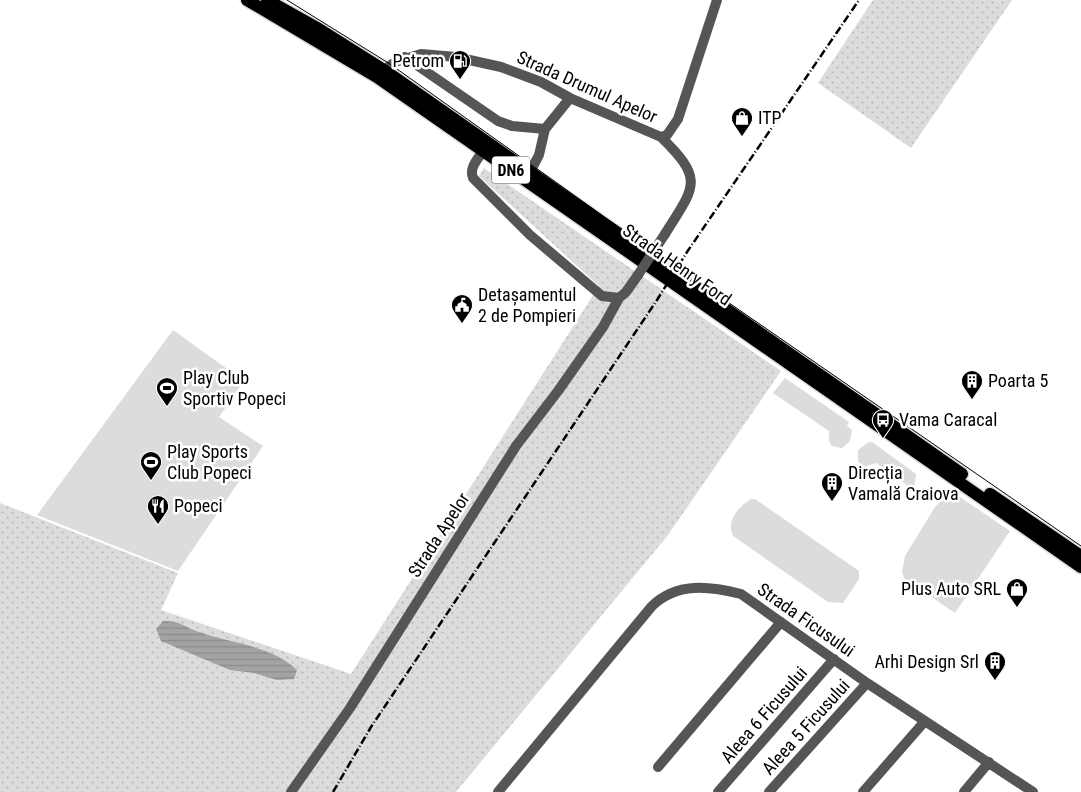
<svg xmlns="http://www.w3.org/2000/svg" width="1081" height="792" viewBox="0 0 1081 792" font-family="'Roboto Condensed',sans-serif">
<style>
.grass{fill:url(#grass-dots)}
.park{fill:#dcdcdc}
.water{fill:url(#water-rules)}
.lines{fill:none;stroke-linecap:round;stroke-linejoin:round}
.primary-casing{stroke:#dbdbdb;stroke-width:15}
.street{stroke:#555;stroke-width:10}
.primary{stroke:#000;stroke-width:12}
.tram{stroke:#000;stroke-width:1}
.rail{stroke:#000;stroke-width:2.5;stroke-dasharray:8 2.5 1 2.5;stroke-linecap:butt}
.street-bridge{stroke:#555;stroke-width:10}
.labels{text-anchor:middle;stroke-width:5;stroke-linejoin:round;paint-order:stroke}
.shield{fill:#fff;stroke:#4c4c4c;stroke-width:1}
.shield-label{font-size:16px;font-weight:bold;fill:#000}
.poi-label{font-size:18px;fill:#000;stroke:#fff;text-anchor:start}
.street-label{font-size:18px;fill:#000;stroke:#fff}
</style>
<defs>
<pattern id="grass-dots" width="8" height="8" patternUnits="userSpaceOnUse" patternTransform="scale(1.25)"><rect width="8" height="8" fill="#dcdcdc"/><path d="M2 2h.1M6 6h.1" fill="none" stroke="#bbb" stroke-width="1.8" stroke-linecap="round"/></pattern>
<pattern id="water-rules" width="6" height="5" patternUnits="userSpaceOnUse" patternTransform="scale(1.25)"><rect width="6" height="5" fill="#a3a3a3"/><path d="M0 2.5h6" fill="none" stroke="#8b8b8b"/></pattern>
</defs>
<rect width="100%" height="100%" fill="#fff"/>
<path class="grass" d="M873,0H1012L911,148L818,83Z
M484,168L781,371L668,535L456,792H0V503L178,573L161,610L351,674L599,286L479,176Z"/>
<path class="park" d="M173,330L244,381L219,417L263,446L178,571L37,515Z
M785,378L849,422L847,426L852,430L850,441L842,448L832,446L829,441V431L773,393Z
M872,442L916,474L914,490L876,463L864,467L858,462V450L867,443Z
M954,493L1010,531L955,613L904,578L902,571L905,556L935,507L944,498Z
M751,499H755L859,571V579L843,603L828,602L733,536C726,521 738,507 751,499Z"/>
<path class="water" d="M163,621C183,621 183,627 199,632C230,643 273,646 297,670L294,679L277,680L254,673L230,670L161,641L156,629Z"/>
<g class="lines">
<g class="primary-casing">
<path id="primary" d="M247,0L377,77L1081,567
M267,0L319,29L384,70L962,474
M990,494L1081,556"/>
</g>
<path class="street" d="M405,57L498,121L512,126L545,129
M384,70L395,62L421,54L456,57L501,67L541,82L570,98L661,137L667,135L678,119L717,0
M661,137C705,180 695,186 665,234
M483,151C477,160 469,168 473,178L530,235L602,296L619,298
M530,172L539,155L545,129L570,98
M658,767L781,622
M291,792L350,708L516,446L558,391L603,327L619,298L626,292L638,275
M498,792L652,606C677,582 709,586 741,594L867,683L1033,792
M718,792L834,659
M769,792L867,683
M863,792L925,721
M964,792L989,762"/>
<use href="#primary" class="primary"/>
<path class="tram" d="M287,0L390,64L606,218L1081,546"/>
<path class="rail" d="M333,792L371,727L657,300L687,252L859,0"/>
<path class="street-bridge" d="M638,275L665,234"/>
</g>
<defs>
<g id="fuel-pin" transform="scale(1.125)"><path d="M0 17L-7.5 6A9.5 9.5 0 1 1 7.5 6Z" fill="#000" stroke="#fff"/><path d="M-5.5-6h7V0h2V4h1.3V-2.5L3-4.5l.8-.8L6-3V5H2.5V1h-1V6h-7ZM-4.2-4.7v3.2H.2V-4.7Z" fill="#fff"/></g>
<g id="shop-pin" transform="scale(1.125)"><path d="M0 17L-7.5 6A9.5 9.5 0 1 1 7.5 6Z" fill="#000" stroke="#fff"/><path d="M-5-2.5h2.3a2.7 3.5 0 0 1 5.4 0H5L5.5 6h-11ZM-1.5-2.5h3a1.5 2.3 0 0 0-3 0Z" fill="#fff"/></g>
<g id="civic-pin" transform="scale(1.125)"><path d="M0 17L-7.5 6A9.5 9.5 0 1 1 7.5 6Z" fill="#000" stroke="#fff"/><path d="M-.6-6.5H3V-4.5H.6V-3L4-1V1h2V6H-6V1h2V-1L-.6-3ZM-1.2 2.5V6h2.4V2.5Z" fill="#fff"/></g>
<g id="building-pin" transform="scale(1.125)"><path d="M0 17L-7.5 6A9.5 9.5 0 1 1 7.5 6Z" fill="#000" stroke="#fff"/><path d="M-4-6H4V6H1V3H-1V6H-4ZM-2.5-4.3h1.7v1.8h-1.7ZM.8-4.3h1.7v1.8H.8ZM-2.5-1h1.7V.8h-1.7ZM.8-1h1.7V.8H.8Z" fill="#fff"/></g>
<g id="stadium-pin" transform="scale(1.125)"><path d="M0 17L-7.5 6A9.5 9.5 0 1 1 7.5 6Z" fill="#000" stroke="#fff"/><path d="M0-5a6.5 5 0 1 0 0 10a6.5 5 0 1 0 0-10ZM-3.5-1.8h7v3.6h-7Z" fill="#fff"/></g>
<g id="bus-pin" transform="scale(1.125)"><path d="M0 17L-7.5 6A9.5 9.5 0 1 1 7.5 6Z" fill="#000" stroke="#fff"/><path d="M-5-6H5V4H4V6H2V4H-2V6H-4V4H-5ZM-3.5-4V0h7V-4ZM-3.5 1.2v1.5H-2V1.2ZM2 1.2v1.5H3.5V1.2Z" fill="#fff"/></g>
<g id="restaurant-pin" transform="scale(1.125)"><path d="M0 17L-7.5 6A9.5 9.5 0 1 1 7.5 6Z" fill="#000" stroke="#fff"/><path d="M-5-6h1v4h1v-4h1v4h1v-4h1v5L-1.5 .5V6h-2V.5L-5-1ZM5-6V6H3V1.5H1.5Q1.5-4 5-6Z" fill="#fff"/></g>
</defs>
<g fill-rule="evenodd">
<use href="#fuel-pin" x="460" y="61"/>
<use href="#shop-pin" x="742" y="118"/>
<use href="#civic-pin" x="462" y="305"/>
<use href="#building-pin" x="972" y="381"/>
<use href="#stadium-pin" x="167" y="388"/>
<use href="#bus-pin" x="883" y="420"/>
<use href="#stadium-pin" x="151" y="462"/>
<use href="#building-pin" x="832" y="483"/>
<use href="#restaurant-pin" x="158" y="506"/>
<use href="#shop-pin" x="1017" y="589"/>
<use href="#building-pin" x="995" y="662"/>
</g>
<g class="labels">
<rect class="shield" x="492" y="156.5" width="38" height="27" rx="4"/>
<g class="shield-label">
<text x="511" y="176">DN6</text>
</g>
<g class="poi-label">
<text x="444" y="67" text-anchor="end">Petrom</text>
<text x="758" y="124">ITP</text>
<text x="478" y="301">Detașamentul<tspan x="478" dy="21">2 de Pompieri</tspan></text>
<text x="183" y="384">Play Club<tspan x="183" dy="21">Sportiv Popeci</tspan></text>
<text x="988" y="387">Poarta 5</text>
<text x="899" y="426">Vama Caracal</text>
<text x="167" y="458">Play Sports<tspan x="167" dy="21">Club Popeci</tspan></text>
<text x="848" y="479">Direcția<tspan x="848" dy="21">Vamală Craiova</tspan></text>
<text x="174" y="512">Popeci</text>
<text x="1001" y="595" text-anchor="end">Plus Auto SRL</text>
<text x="979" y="668" text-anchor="end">Arhi Design Srl</text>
</g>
<g class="street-label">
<text transform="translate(587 87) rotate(24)" y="6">Strada Drumul Apelor</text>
<text transform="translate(677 265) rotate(35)" y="6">Strada Henry Ford</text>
<text transform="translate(439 535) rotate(-57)" y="6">Strada Apelor</text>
<text transform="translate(806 620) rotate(35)" y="6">Strada Ficusului</text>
<text transform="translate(764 715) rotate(-49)" y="6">Aleea 6 Ficusului</text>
<text transform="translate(806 727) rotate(-48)" y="6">Aleea 5 Ficusului</text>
</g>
</g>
</svg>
